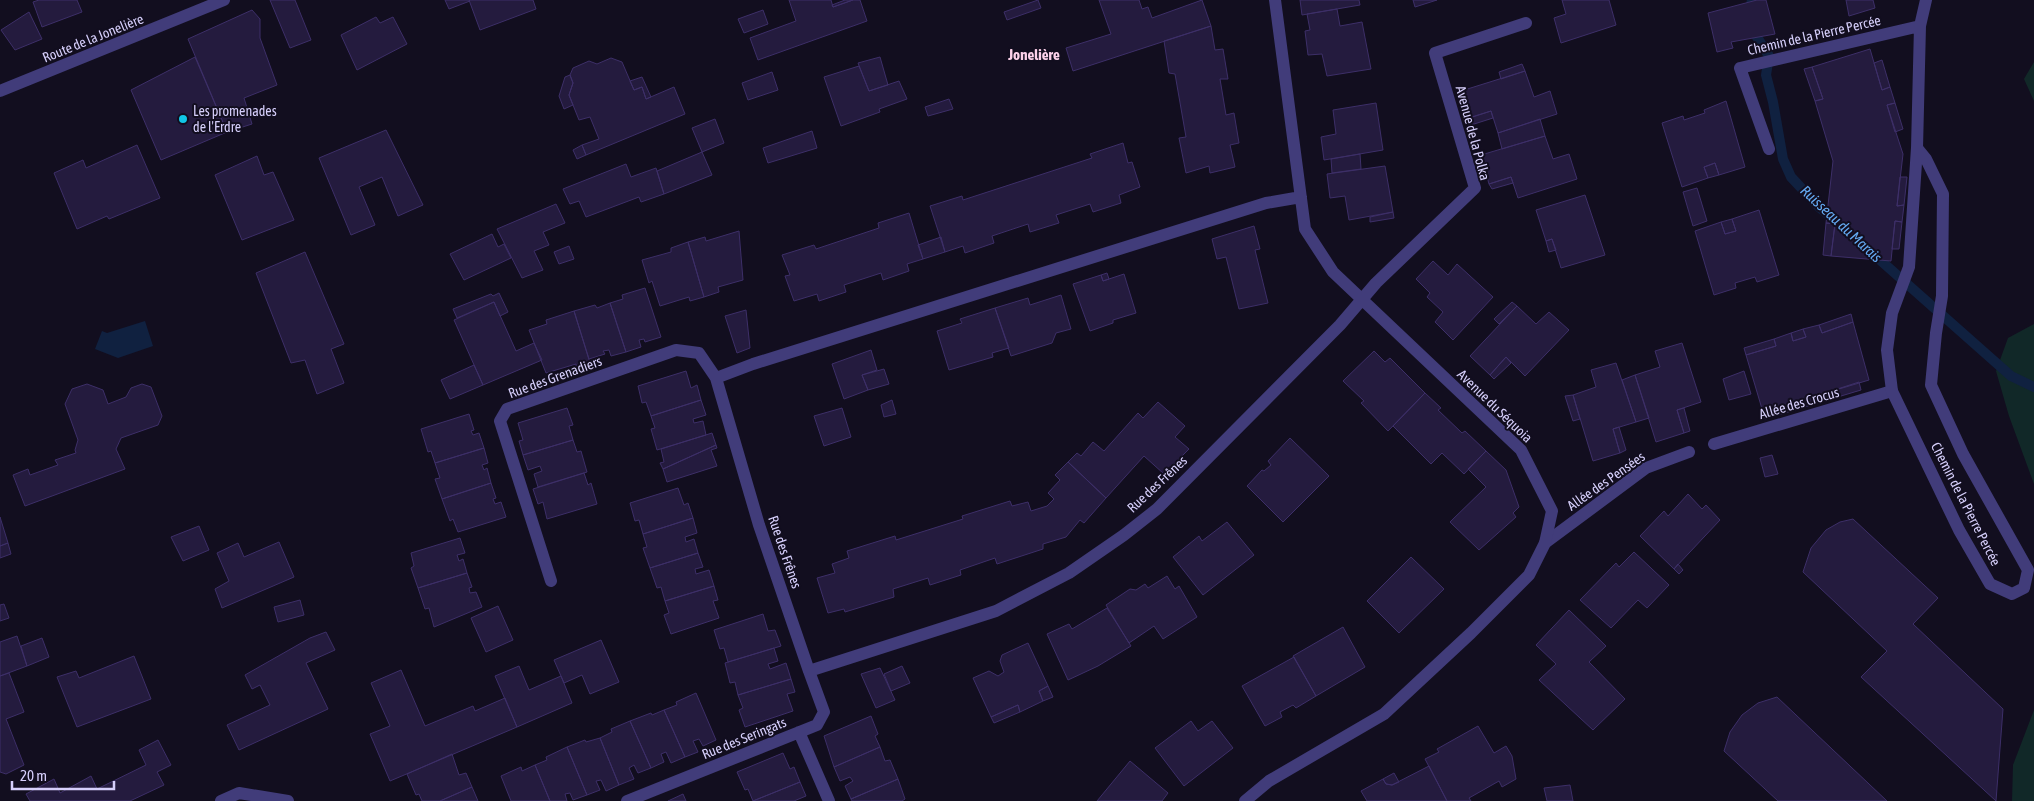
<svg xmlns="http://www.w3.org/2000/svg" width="2034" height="801" viewBox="0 0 2034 801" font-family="'Asap Condensed',sans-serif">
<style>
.green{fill:#112828}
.water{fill:#102140}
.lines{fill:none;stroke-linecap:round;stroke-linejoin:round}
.stream{stroke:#102140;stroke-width:10}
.building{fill:#241b3e;stroke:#3d2f68}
.service{stroke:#413c7a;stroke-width:12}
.minor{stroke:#413c7a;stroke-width:12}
.tertiary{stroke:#413c7a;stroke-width:12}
.poi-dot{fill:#11c7e6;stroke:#120e1f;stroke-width:2}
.labels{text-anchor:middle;stroke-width:4;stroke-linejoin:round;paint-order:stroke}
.street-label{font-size:14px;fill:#d6cffb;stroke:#120e1f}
.poi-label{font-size:14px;fill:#d6cffb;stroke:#120e1f;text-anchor:start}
.neighbourhood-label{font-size:15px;font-weight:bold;fill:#fcd1ea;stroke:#120e1f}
.water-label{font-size:15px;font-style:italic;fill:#65abf4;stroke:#120e1f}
</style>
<rect width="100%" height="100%" fill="#120e1f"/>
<path class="green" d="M2034,62V101L2024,79Z
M2034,324V484L2009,416L1996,371L2008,338Z
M2034,710V801H2012L2013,765Z"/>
<path class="water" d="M145,321L153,346L118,358L95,349L102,331L107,333Z"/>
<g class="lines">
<path class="stream" d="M1752,0L1749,14L1755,34L1769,56L1766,75L1773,102L1783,159L1791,177L1820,208L1838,223
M1871,252L2011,376L2034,387"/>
</g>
<path class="building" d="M39,0H77L82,12L42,27L33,2Z
M270,0H295L311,40L290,48Z
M445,0H469L470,1L449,9Z
M469,0H533L536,9L480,30Z
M789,0H831L833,7L853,0H860L867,21L758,60L750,38L796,21Z
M845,0H853L833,7L832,5Z
M1038,0L1041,8L1007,20L1004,12Z
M1099,0H1139L1142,9L1148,7L1152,18L1202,0L1211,26L1073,71L1066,48L1111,34Z
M1300,0H1359L1360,5L1302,15Z
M1413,0H1437L1415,7Z
M1562,0H1609L1616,25L1561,43L1554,18L1566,14Z
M1757,0H1766L1775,34L1731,42L1733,48L1717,52L1708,13Z
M1846,0H1873L1875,8L1849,16Z
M1337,9L1340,26L1362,22L1371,69L1327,76L1322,54L1308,55L1305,31L1310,30L1307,14Z
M252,10L260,19V38L277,85L244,98L252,124L227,132L188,39Z
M763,10L768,24L744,33L738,19Z
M29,12L42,39L15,50L1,30Z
M376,17L380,23L393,17L407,44L357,70L341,35Z
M1211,26L1215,50L1223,49L1228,79H1220L1226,115L1234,113L1239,143L1230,145L1235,167L1210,173L1209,166L1186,173L1179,138L1186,137L1175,74L1169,73L1164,41Z
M1870,49L1882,90L1890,87L1895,103L1887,105L1903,154L1897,206L1904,205L1902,222L1895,221L1891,261L1831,256L1835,224L1826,223L1833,161L1815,101L1823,99L1812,67Z
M195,57L227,132L161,160L131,90Z
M880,57L888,85L869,91L858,63Z
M611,58L622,62L634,90L642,87L646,99L674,87L685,114L586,155L582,145L599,139L590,117L579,120L569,95L573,83L570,75L573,68L589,61L597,64Z
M1882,60L1890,87L1882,90L1874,63Z
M1522,64L1525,71L1501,79L1499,72Z
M859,66L869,91L899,81L907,99L879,109L880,112L841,126L824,77Z
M1812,67L1823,99L1815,101L1804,69Z
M1525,71L1534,97L1550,91L1557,114L1498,133L1491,111L1469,118L1461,91Z
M772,72L778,90L748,100L742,83Z
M570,75L573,83L569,95L573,105L564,109L559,96L565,77Z
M642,77L651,97L646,99L642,87L634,90L630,81Z
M949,99L953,109L928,116L925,107Z
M1726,101L1745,167L1719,175L1715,163L1704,167L1708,178L1682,187L1662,123L1683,116L1684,120L1705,113L1704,110Z
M1376,103L1383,150L1324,160L1321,137L1336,134L1333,110Z
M1895,103L1903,129L1895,132L1887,105Z
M1491,111L1493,118L1471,125L1469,118Z
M715,119L724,143L702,152L692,128Z
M1540,119L1545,136L1502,149L1498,133Z
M386,130L423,205L398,216L382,177L359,187L375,225L351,235L319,158Z
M812,131L817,148L768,163L763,148Z
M1545,136L1553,159L1569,154L1577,179L1518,198L1511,177L1489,184L1481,155Z
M1123,143L1128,163L1132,162L1140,187L1119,195L1121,203L1093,212L1090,204L1056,215L1059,223L1030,232L1028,224L992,236L994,243L965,253L963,246L945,252L930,206L962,196L963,200L1092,158L1090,154Z
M137,145L160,198L109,219L107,216L77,229L54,173L83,160L86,168Z
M582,145L586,155L577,159L573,150Z
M702,152L712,175L664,194L657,171Z
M1360,154L1361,169L1332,173L1331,159Z
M257,156L264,175L273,172L294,220L242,240L215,175Z
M1715,163L1719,175L1708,178L1704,167Z
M626,164L631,177L656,168L664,194L641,202L639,197L586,217L579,201L570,204L563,189Z
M1385,166L1393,212L1349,220L1345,196L1330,198L1327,174Z
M1511,177L1513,183L1492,189L1489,184Z
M1900,177H1907L1904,205L1897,206Z
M1697,188L1707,221L1693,226L1683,192Z
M1585,195L1605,255L1561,268L1552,239L1546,241L1536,210Z
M556,204L565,223L543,232L549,245L534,251L543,270L522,278L497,229Z
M1759,210L1779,275L1757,282L1755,277L1735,283L1736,288L1714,295L1695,231L1721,222L1725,234L1736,231L1732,219Z
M1393,212L1394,218L1370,222V217Z
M909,213L923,259L907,264L909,271L883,280L881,273L844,285L846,292L819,301L817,294L794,301L785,276L790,275L782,255L814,245L816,249L879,228L878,223Z
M1732,219L1736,231L1725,234L1721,222Z
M1895,221L1902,222L1899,249H1892Z
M1826,223L1835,224L1831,256L1823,255Z
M1254,226L1260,249L1255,250L1268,303L1239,309L1226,257L1217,259L1212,239Z
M739,231L743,280L718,287L719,292L704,297L688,242L705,237L706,241Z
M492,234L498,247L504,244L511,258L464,280L450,254Z
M941,237L945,252L923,259L918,245Z
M1552,239L1556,250L1549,252L1546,241Z
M688,242L704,297L690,301L689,297L660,306L652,281L649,283L642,260L671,252V248Z
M569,246L574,259L559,264L554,252Z
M305,252L344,344L331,349L344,383L317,394L305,360L291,363L256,273Z
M1433,261L1448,275L1457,264L1493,297L1453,340L1435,322L1443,312L1427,297L1430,293L1416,279Z
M1107,273L1109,279L1103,281L1101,275Z
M1124,274L1136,313L1113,320V323L1090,331L1073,284L1101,275L1103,281Z
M645,288L661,337L645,342L644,339L639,340L641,347L626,352L610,303L623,299L622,295Z
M499,293L508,312L500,316L494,302L457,318L453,309L491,294L493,296Z
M1061,295L1071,329L1056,333L1052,343L1011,356L995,308L1028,298L1030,305Z
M494,302L516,351L534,343L542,360L483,385L454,320Z
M1512,302L1517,306L1499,324L1494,319Z
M610,303L626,352L611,356L609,350L603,351L605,354L589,359L574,311L595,305L597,308Z
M1517,306L1536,324L1549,312L1569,330L1525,376L1506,357L1490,375L1470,356Z
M995,308L1009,348L992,353L993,357L949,370L937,331L962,323L960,319Z
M746,310L750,348L737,353L725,316Z
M574,311L590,363L576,367V364L546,373L529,330L547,324L546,320Z
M1851,314L1853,322L1822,333L1819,325Z
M1853,322L1869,380L1819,395L1821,402L1765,419L1746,355L1776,346L1774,339L1791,333L1793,341L1806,337L1803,329L1819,325L1822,333Z
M1803,329L1806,337L1793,341L1791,333Z
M1774,339L1776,346L1746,355L1744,348Z
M1682,343L1701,402L1677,410L1684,433L1656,442L1635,375L1660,367L1655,351Z
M871,350L877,370L862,375L868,390L844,399L832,364Z
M1374,351L1385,362L1390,358L1425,393L1388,431L1361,403L1364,401L1343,381Z
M1506,357L1511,363L1494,379L1490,375Z
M1616,363L1636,422L1613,429L1620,453L1593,461L1573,395L1596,387L1591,370Z
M474,365L483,385L450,399L441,380Z
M884,369L889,384L868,390L862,375Z
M686,371L691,388L697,385L701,400L651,416L646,402L642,403L638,386Z
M1744,371L1751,394L1729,400L1723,379Z
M1635,375L1649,418L1636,422L1622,380Z
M1859,382L1861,390L1821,402L1819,395Z
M87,384L103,390L108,404L126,397L131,388L142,384L151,387L162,416L158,425L121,438L116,449L125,469L25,506L13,475L28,469L30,475L58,465L55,460L76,453L75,450L78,440L65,404L72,389Z
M1425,393L1441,408L1438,410L1462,433L1465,431L1486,451L1464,474L1442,453L1431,464L1393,426Z
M1573,395L1580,419L1573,421L1565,396Z
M701,400L706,415L693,419L694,423L703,421L706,435L657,450L651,429L655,428L651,416Z
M892,400L896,414L884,417L881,405Z
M1158,402L1185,426L1175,437L1189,449L1164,474L1144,456L1106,498L1068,462L1077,453L1081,456L1093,442L1104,451L1138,413L1143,418Z
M567,408L573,425L569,426L573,440L523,455L519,441L523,440L518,423Z
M842,408L851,437L824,446L814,416Z
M1684,408L1690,431L1684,433L1677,410Z
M469,414L474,430L471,431L473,435L479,433L484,448L435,463L431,451L428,452L421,429Z
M1619,427L1626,450L1620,453L1613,429Z
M712,433L716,445L663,469L660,463L664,462L661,449Z
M1290,438L1329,476L1283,522L1247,486L1262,470L1264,471L1271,465L1268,461Z
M573,440L577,452L581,451L587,472L538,487L534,474L542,471L540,466L528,470L523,455Z
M716,445L717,448L711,450L717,466L667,482L663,469Z
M484,448L488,463L482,465L484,470L487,468L491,483L442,499L435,479L440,478L435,463Z
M1486,451L1506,470L1519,507L1513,513L1516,517L1479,550L1450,522L1486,487L1468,469Z
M1772,455L1778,474L1765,477L1760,458Z
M1068,462L1106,498L1084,523L1080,520L1066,537L1043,544V549L997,564L995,558L960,570L961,575L930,585L928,578L893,589L894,597L845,612L844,609L828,613L817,578L835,573L832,564L849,558L847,551L895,536L896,540L963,519L962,516L1010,501L1012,506L1028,502L1031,511L1047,506L1054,499L1048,493L1060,480L1055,475Z
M584,473L588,485L591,483L597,504L547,519L543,502L538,504L533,489Z
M491,483L496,498L493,499L495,504L501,502L506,517L458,532L453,519L450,521L442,499Z
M678,488L684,505L688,503L693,518L643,534L639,520L635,521L630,503Z
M1688,494L1702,509L1706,505L1720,520L1674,569L1640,536L1664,511L1668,516Z
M0,517L8,543L0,546Z
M693,518L697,533L685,537L686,542L694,539L698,553L650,568L643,548L647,547L643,534Z
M1853,519L1938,598L1913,624L2003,709L1996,801L1861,677L1887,651L1803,572L1811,548L1826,530L1840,522Z
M1227,522L1254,555L1203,595L1173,557L1199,536L1202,541Z
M199,526L209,550L183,561L171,537Z
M460,538L465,553L457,555L459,561L463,559L467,573L418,588L411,568L414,566L411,553Z
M279,542L294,577L222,608L215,589L229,581L217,553L238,543L244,557Z
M8,543L11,554L0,558V546Z
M1634,552L1669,585L1647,608L1638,600L1611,628L1580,600L1616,563L1619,567Z
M698,553L703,567L695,569L696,574L709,570L714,586L665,601L661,587L657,588L650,568Z
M1411,557L1444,589L1399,633L1367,601Z
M1678,564L1683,570L1679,574L1674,569Z
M467,573L472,587L469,588L470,593L476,592L482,607L434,627L429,608L425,609L418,588Z
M1167,576L1175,589L1179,586L1197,617L1163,639L1154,626L1129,643L1106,605L1130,589L1136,590L1145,584L1148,588Z
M714,586L718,600L713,601L719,618L671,634L664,615L669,613L665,601Z
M300,600L304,615L278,622L274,607Z
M4,604L9,618L0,621V605Z
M498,606L513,640L486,652L471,618Z
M1107,608L1131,646L1098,666L1068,680L1047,634L1069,624L1072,629Z
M1569,610L1606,646L1589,662L1625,699L1593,730L1539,680L1556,664L1536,645Z
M763,614L768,631L775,630L781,646L728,662L724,648L720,649L714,630Z
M1343,627L1365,667L1316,696L1293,656Z
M326,632L335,650L306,663L328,709L239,750L227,725L270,705L260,685L252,689L245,675L310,638Z
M17,636L27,666L0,676V642Z
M42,638L49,657L27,666L21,646Z
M601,640L619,682L590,694L582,675L564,683L554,660Z
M1028,643L1048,686L1039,691L1043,701L1020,712L1018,705L991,717L973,678L989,671L998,676L1004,672L1000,661L1002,655Z
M774,648L778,661L768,664L770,669L786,663L791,679L738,695L735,682L730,683L725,663Z
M134,656L151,699L77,727L57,677L76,671L79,678Z
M1294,657L1316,696L1296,708L1293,705L1280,712L1282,717L1265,726L1242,686Z
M519,666L529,690L561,676L572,703L517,727L495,676Z
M902,666L910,683L891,691L884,674Z
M880,668L895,700L876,708L861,674Z
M401,670L425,726L473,706L475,711L505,698L517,727L390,781L370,734L390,726L371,683Z
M9,673L24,712L6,719L24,765L6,774L0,772V676Z
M791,679L795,692L787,694L793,711L745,727L739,710L743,708L738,695Z
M1048,686L1053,697L1043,701L1039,691Z
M696,693L716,740L703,746L699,739L693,741L698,752L685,757L664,710L677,705L676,702Z
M1777,697L1887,801H1778L1724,751L1730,732L1742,715L1758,703Z
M1018,705L1020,712L994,723L991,717Z
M664,710L685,757L671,763L666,752L661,754L664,762L651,768L630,721L651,713L652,715Z
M871,716L878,734L875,736L880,747L834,767L824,736Z
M630,721L651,768L638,773L634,765L629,768L634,779L619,785L600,738L612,732L611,729Z
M1191,721L1198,731L1212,721L1233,748L1184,786L1155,748Z
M1478,726L1494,753L1506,746L1512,756L1516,779L1502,787L1499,781L1469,798L1471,801H1447L1425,759L1439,752L1437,749Z
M600,738L619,785L606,791L601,780L596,781L600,790L587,795L567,747L585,740L586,742Z
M158,740L171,765L157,772L164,785L130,801H30L26,794L54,779L60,793L91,776L97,789L146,765L139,750Z
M567,747L587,795L573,800L570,793L565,794L567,801H550L535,765L547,760L546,757Z
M880,747L885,761L890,760L898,779L851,799L845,786L853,781L850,777L840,781L834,767Z
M783,753L790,769L794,767L800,782L753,801L748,789L745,790L737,772Z
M452,754L459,775L466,773L472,787L440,801H422L419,794L416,795L407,774Z
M1130,761L1168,793L1162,801H1097Z
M535,765L550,801H511L501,776L521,767L522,771Z
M1429,766L1447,801H1367L1361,791L1383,779L1386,784L1392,785Z
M1394,773L1399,782L1392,785L1386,784L1383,779Z
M898,779L905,799L902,801H852L851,799Z
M800,782L806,796L794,801H753Z
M1570,785L1573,801H1547L1544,788Z
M472,787L478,801H440Z
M683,794L686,801H668Z"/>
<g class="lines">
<path class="service" d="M1714,444L1892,391
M1545,543L1646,468L1689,452
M221,801L239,793L288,801"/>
<path class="minor" d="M1917,148L1926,159L1943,194L1942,296L1936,333L1931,385L1963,454L2028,570L2024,588L2012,594L1990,584L1959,530L1892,391L1887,350L1892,313L1909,267L1917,148L1920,26L1926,0
M1769,149L1740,68L1920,26
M1301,197L1266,203L753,364L716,378L759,525L809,671L996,611L1069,573L1124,535L1157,509L1340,325L1376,283L1475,188L1435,53L1526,23
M551,581L500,421L507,409L676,350L699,353L716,378
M799,732L829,801
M627,801L817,725L824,712L809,671
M1245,801L1269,781L1384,714L1471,633L1529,575L1545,543L1552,511L1521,450L1333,272L1305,229L1275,0"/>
<path class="tertiary" d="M0,91L224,0"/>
</g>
<circle class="poi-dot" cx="183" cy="119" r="5"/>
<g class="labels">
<g class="street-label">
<text transform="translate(1814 35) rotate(-13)" y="5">Chemin de la Pierre Percée</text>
<text transform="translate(93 38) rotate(-22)" y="5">Route de la Jonelière</text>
<text transform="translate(1473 133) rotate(75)" y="5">Avenue de la Polka</text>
<text transform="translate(555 377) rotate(-20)" y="5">Rue des Grenadiers</text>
<text transform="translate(1799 403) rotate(-16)" y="5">Allée des Crocus</text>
<text transform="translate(1495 406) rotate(44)" y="5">Avenue du Séquoia</text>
<text transform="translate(1606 481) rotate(-35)" y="5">Allée des Pensées</text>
<text transform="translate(1157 484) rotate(-43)" y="5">Rue des Frênes</text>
<text transform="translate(1966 504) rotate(63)" y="5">Chemin de la Pierre Percée</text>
<text transform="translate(785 552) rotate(71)" y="5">Rue des Frênes</text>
<text transform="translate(744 738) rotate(-22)" y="5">Rue des Seringats</text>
</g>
<g class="poi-label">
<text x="193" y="116">Les promenades<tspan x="193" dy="16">de l'Erdre</tspan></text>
</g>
<g class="neighbourhood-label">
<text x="1034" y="60">Jonelière</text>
</g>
<g class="water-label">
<text transform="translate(1841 224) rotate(43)" y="5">Ruisseau du Marais</text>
</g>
</g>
<path d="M12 781v8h102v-8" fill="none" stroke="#d6cffb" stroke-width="2.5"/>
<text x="20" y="781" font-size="15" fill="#d6cffb" stroke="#120e1f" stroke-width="4" paint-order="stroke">20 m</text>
</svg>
